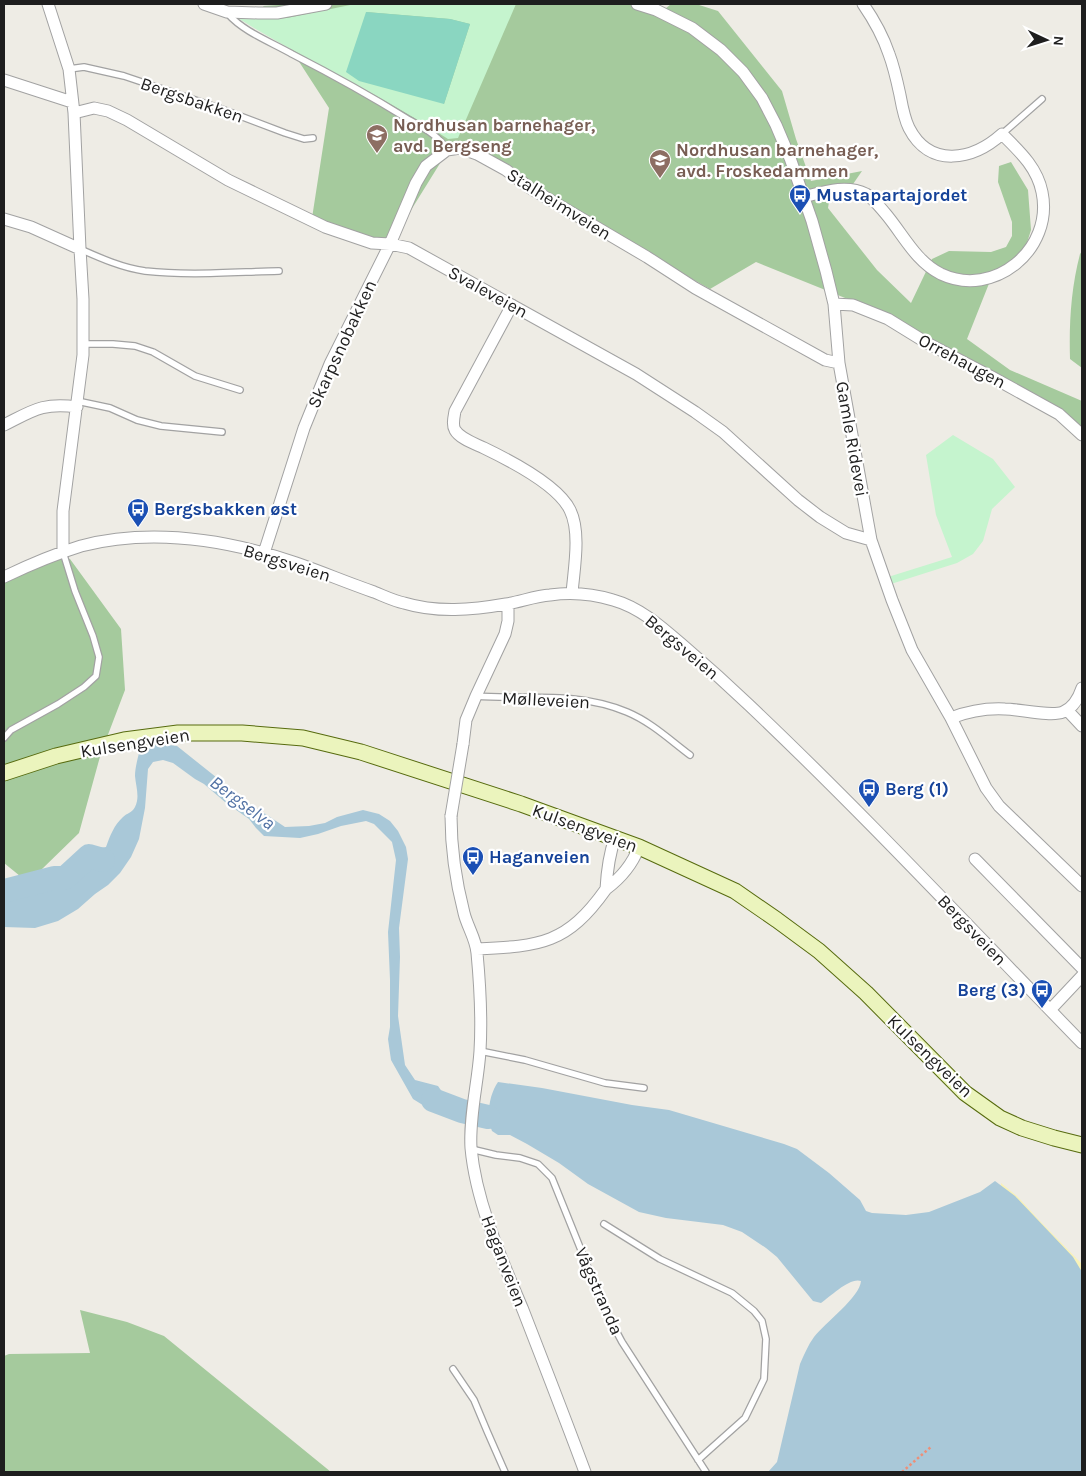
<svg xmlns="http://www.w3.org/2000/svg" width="1086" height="1476" viewBox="0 0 1086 1476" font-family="Karla,sans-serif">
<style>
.forest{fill:#a5ca9d}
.sand{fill:#f8f2b8}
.park{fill:#c5f4ce;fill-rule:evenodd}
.pitch{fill:#8ad6c1}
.water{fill:#a9c8d8}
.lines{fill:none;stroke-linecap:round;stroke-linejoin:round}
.river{stroke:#a9c8d8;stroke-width:24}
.lane-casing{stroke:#a2a2a2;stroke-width:8}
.street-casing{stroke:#a2a2a2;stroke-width:13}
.secondary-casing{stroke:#576b0f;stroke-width:17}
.path{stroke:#ed8f77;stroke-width:2.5;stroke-dasharray:2.5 2.5;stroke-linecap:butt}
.lane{stroke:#fff;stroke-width:5.5}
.street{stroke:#fff;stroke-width:11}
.secondary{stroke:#ebf4bd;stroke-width:15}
.street-bridge-casing{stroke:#a2a2a2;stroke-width:13;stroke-linecap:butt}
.street-bridge{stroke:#fff;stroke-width:11}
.labels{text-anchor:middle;stroke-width:4.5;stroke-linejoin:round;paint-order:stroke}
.street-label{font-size:18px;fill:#1e1e1e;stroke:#fff}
.education-label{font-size:18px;font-weight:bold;fill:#785e54;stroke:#fff;text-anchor:start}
.transit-label{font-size:18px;font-weight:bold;fill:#164399;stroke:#fff;text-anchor:start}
.water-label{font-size:19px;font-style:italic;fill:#5373a5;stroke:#fff}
</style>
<rect width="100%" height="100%" fill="#eeece5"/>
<path class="forest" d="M297,4H626L665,9L671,4H696L718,11L782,91L796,139L811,181L862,171L851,187L829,202L828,208L877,270L911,303L932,259L949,251L991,252L1006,247L1012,236V222L998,182L999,166L1011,162L1028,190L1031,230L1020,265L990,281L967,339L1010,370L1082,401V436L981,369L875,310L756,262L710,289L452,144L385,252L312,218L329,108L263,6Z
M1082,251V368L1070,359C1069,322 1071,289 1080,254Z
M70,559L121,629L125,690L101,753L79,833L40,871L20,876L4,863V575L40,560Z
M80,1310L127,1322L164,1336L331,1472H4V1356L9,1354L90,1353Z"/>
<path class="sand" d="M1001,1183L1018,1197L1039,1220L1081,1263L1082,1281L1001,1194Z"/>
<path class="park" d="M355,4H516L458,138L448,139C380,94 305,60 236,17L262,19L287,18ZM366,12L450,19L470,24L444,104Z
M953,435L993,459L1015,487L992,509L983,541L973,554L957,563L891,584L888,577L952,557L936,515L926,455Z"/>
<path class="pitch" d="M366,12L450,19L470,24L444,104L359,81L346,72Z"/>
<path class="water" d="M161,744L177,746L246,801L285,827L309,826L325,823L337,817L363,810L379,814L390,821L398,831L406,847L408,859L399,928L400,957L398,1016L405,1065L415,1080L438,1086L447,1099L463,1106L462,1115L453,1113L434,1112L413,1099L391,1060L388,1039L390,1027V980L388,932L396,860L392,842L374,824L366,821L341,826L318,834L300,838L264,836L256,828L249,819L225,802L204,784L195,779L173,763L163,760L153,762L148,769L145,808L139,839L131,857L120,873L108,885L95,894L78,909L58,921L35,928L4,927V888L35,878L49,871L67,876C78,870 80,853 93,849C97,847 102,848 106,847C110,836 114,825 123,817C127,813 132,813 135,807C140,797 136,787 135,776C135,769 137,761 139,753L150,746Z
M498,1082L542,1088L632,1105L669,1110L784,1144L797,1149L829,1173L860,1200L866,1211L872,1213L906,1215L929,1212L980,1192L995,1181L1015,1196L1073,1257L1082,1272V1472H768L777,1462L800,1364C804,1355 808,1345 814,1337C825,1323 860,1297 861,1281C850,1277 831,1296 821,1303L813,1301L777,1257L766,1248L742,1232L723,1225L666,1218L639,1212L588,1184L559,1163L527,1144L510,1135H498L492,1131C486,1116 489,1095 498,1082Z"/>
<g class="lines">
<path class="river" d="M4,891L54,878H65L89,856L103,860
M433,1100L462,1111L488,1117"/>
<g class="lane-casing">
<path id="lane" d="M228,14C244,32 271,42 292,54C331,74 369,95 406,118C421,127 438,134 447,150
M69,69L84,67L124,76L219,108L285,133L304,139L313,138
M1002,134L1042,99
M80,249C100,258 123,268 145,271C189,276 235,272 279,271
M83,344H113L135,346L153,352L195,376L240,390
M77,401L110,408L137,420L161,426L222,432
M476,696C526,700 579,691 627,712C651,722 670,740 690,755
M4,738L11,730L58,704L84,687L96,676L99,657L93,636L75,591L63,552
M480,1051L525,1060L605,1083L644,1088
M471,1149L496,1155L520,1158L538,1164L552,1178L606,1312L622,1342L706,1472
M604,1224L660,1259L732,1293L754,1311L762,1321L766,1339L764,1379L745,1418L698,1460
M453,1369L474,1400L487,1431L505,1472"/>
</g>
<g class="street-casing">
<path id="street" d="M48,4L69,69L74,113L80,249L83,299V355L63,511V552
M204,4L227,12L258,13H277L326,4
M637,4L656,10L692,28L721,50L743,72L762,98L776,125L790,158L812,221L826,271L834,304L839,363L871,540L892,600L912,650L951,718L986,788L999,806L1082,886
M4,80L72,102
M74,113L94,108L108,111L127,120L228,180L325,227L372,243L390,244L409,248L636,374L695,412L723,432L798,500L820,517L846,533L871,540
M803,197C823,192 846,184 866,194C873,198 879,206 885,213C903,234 915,261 941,274C994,299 1054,249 1042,192C1037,167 1019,151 1002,134C973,160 930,169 909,128C904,118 902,106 900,95C897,81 894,67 889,54C883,36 874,20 863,4
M4,219L31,227L80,249
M834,304L853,305L888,319L927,343L992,377L1059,414L1082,435
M512,305L455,411C454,417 452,425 455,430C460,439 476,444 484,448C509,460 558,485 570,510C581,532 574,569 572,593
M4,425C32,411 43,402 77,407
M264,553L304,428L330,364L390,244L416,183L426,166L447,150L460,148L477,154L506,170L530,188L647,257L695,288L825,360L839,363
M4,577C29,565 55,554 81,546C151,528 228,540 296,563C322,572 348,583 374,592C384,596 394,601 404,603C437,613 472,610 506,604C520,602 535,596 550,595C570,592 593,594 613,600C642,608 665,630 687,649C708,667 729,686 749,705C864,814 972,930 1082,1043
M1067,710L1082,726
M951,718C969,711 985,708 1005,709C1019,709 1051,717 1063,712C1073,708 1079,697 1082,688
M463,744L466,720L476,696L505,634L508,621V604
M451,816C451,849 456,882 464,913C467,926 476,939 477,953C480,985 482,1018 480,1051C478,1083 469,1116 471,1148C476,1203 502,1260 523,1310C544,1364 565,1418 585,1472
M615,838C609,855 607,871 606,889C621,878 632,865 639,847
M975,859L1082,968
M477,949C541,946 567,944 606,889
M1050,1010L1082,976"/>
</g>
<g class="secondary-casing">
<path id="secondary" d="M4,773L56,756L124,740L178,733H242L303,738L361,752L521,804L639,847L735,891L777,920L819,951L866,993L965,1093L1000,1118L1022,1128L1054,1138L1082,1145"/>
</g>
<path class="path" d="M902,1472L932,1446"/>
<use href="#lane" class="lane"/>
<use href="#street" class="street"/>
<use href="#secondary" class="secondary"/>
<g class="street-bridge-casing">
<path id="street-bridge" d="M451,816L463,744"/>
</g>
<use href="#street-bridge" class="street-bridge"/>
</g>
<defs>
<g id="school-pin" transform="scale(1.125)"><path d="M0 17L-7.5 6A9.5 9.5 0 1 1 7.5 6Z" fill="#8d6e63" stroke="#fff"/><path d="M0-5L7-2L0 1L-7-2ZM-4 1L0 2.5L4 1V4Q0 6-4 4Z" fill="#fff"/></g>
<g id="bus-pin" transform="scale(1.125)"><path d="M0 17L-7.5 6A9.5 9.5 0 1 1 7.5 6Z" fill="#1a4fb4" stroke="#fff"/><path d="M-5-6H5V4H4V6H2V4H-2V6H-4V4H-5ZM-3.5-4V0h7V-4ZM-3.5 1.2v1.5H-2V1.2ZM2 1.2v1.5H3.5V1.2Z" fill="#fff"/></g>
</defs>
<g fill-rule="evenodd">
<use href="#school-pin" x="377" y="135"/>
<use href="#school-pin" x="660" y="160"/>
<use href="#bus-pin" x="800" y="195"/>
<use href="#bus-pin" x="138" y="509"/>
<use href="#bus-pin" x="869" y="789"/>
<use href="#bus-pin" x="473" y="857"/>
<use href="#bus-pin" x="1042" y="990"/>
</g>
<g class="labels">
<g class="street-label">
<text transform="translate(192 100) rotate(19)" y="6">Bergsbakken</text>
<text transform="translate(559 204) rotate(32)" y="6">Stalheimveien</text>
<text transform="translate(488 292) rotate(29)" y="6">Svaleveien</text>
<text transform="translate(342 344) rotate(-65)" y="6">Skarpsnobakken</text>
<text transform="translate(962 361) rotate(28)" y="6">Orrehaugen</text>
<text transform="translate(852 439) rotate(80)" y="6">Gamle Ridevei</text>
<text transform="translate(287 563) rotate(17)" y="6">Bergsveien</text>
<text transform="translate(682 647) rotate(40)" y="6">Bergsveien</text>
<text transform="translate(546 700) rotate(3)" y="6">Mølleveien</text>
<text transform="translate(135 743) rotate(-9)" y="6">Kulsengveien</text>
<text transform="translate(585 828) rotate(20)" y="6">Kulsengveien</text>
<text transform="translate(972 930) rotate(46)" y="6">Bergsveien</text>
<text transform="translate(930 1056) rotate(44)" y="6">Kulsengveien</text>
<text transform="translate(504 1261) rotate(69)" y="6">Haganveien</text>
<text transform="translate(599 1291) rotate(66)" y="6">Vågstranda</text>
</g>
<g class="education-label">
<text x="393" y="131">Nordhusan barnehager,<tspan x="393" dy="21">avd. Bergseng</tspan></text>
<text x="676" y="156">Nordhusan barnehager,<tspan x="676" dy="21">avd. Froskedammen</tspan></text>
</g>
<g class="transit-label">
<text x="816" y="201">Mustapartajordet</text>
<text x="154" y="515">Bergsbakken øst</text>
<text x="885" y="795">Berg (1)</text>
<text x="489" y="863">Haganveien</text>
<text x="1026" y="996" text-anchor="end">Berg (3)</text>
</g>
<g class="water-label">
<text transform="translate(243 802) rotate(37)" y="7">Bergselva</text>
</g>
</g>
<rect width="1086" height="1476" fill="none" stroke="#1e1e1e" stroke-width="10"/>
<g transform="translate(1046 40) rotate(94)" stroke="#ffffff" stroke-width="4" paint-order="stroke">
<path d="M0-4L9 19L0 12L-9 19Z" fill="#1e1e1e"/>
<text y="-8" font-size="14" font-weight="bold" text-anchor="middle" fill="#1e1e1e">N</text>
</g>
</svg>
